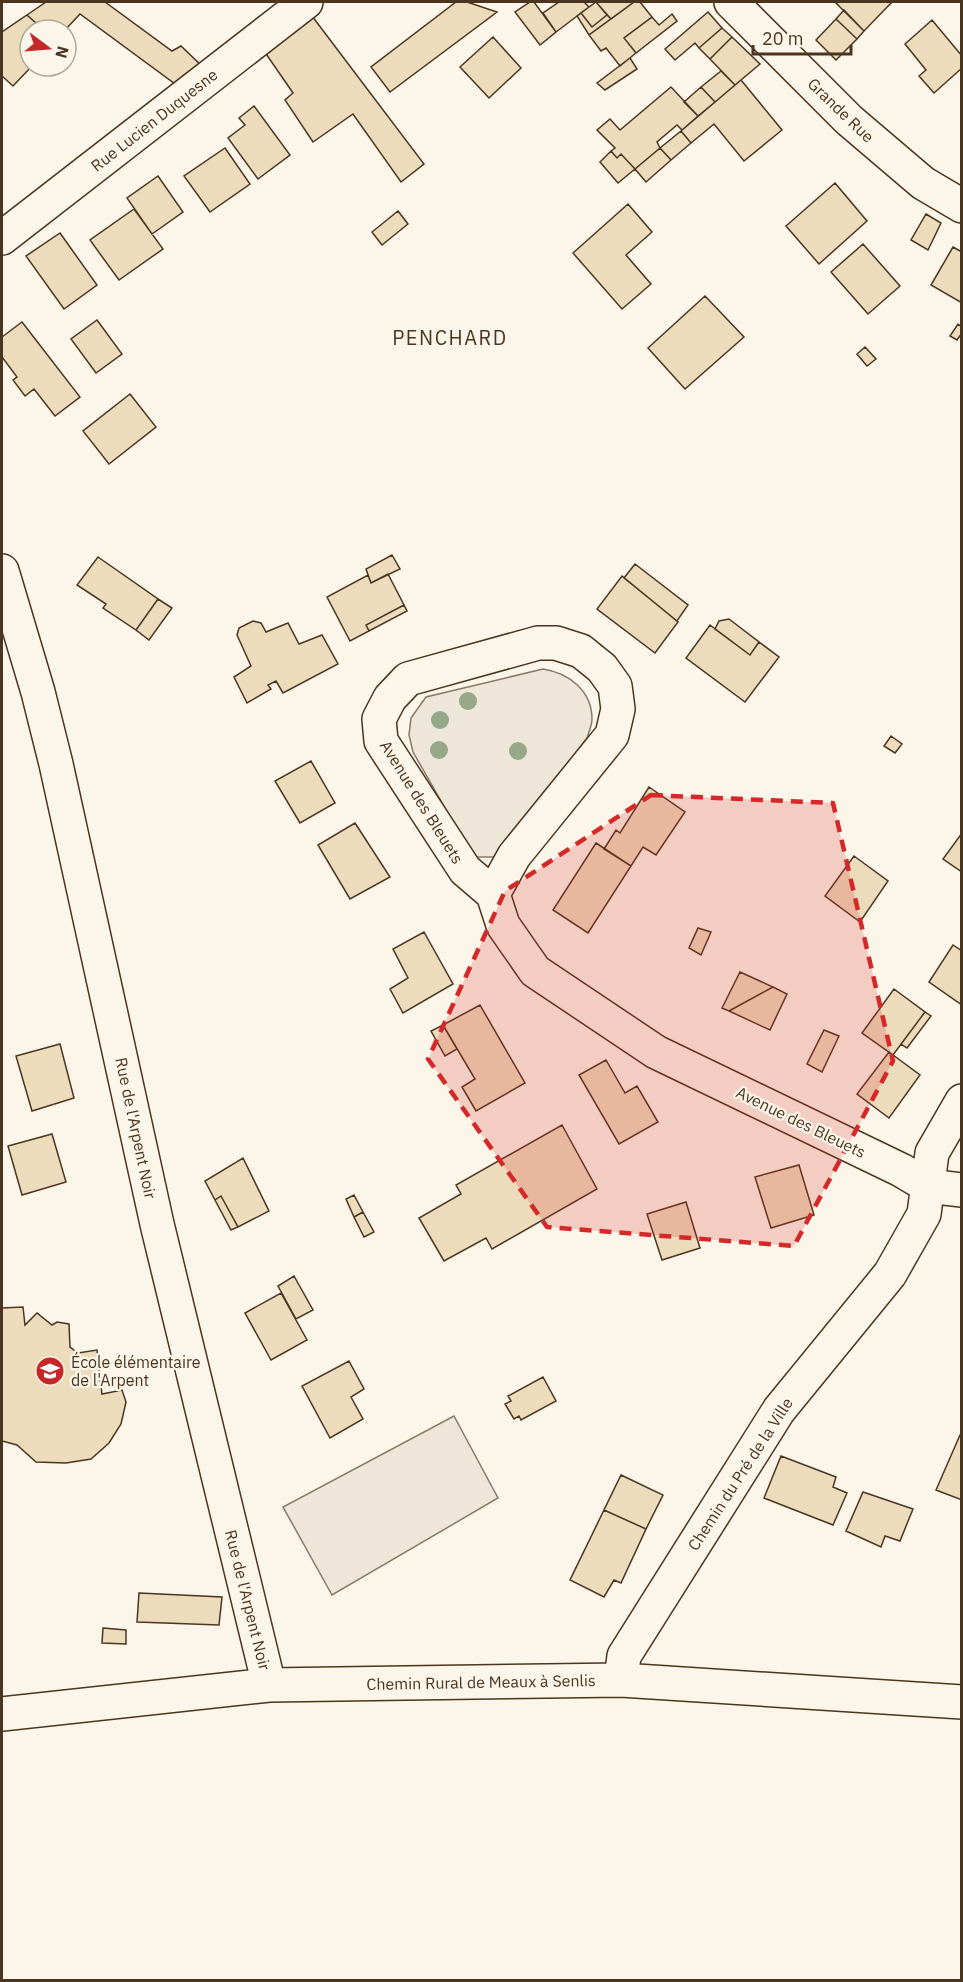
<svg xmlns="http://www.w3.org/2000/svg" width="963" height="1982" viewBox="0 0 963 1982" font-family="'IBM Plex Sans',sans-serif">
<style>
.green{fill:#ede6d9;stroke:#887966;stroke-width:1.5}
.building{fill:#ecdcbc;stroke:#4a3520;stroke-width:1.5}
.lines{fill:none;stroke-linecap:round;stroke-linejoin:round}
.minor-casing{stroke:#4a3520;stroke-width:36}
.minor{stroke:#fbf6e9;stroke-width:33}
.tree{fill:#96a887}
.marked{fill:#d62828;fill-opacity:0.2;stroke:#d62828;stroke-width:4.5;stroke-dasharray:12 8;stroke-linejoin:round}
.labels{text-anchor:middle;stroke-width:4.5;stroke-linejoin:round;paint-order:stroke}
.street-label{font-size:16px;fill:#4a3520;stroke:#fbf6e9}
.poi-label{font-size:16px;fill:#4a3520;stroke:#fbf6e9;text-anchor:start}
.quarter-label{font-size:20px;letter-spacing:1.5px;fill:#4a3520;stroke:#fbf6e9}
</style>
<rect width="100%" height="100%" fill="#fbf6e9"/>
<path class="green" d="M543,669C569,673 592,691 592,719C592,725 589,732 587,738L496,857H473L413,752L409,735L411,718L426,697Z
M454,1416L498,1498L332,1595L283,1507Z"/>
<path class="building" d="M46,2H105L172,51L181,46L207,71L182,89L80,14L65,30H44L27,15Z
M456,2H467L497,12L390,92L371,67Z
M530,2H534L556,32L540,45L515,12Z
M559,2H584L589,7L556,32L543,13Z
M596,2H634L611,19Z
M596,2L607,15L592,27L581,13Z
M634,2H640L652,17L624,38L636,53L620,66L606,48L601,51L589,35Z
M835,2H892L864,31Z
M844,10L864,31L857,39L836,19Z
M708,12L722,28L699,48L695,43L675,60L665,49Z
M581,13L592,27L607,15L611,19L589,35L577,16Z
M672,14L677,21L636,53L624,38L652,17L659,25Z
M27,15L44,30H30V66H32L13,86L2,76V32Z
M312,16L424,164L401,182L353,114L313,142L285,100L293,93L264,51Z
M836,19L857,39L836,60L816,40Z
M932,20L962,56V68L934,93L919,76L926,70L905,44Z
M722,28L732,37L710,59L699,48Z
M493,37L521,68L489,98L460,67Z
M732,37L760,64L735,85L710,59Z
M630,58L637,69L605,90L597,83Z
M721,71L735,85L715,102L701,87Z
M741,80L782,130L744,161L714,124L691,143L681,131Z
M671,87L698,116L682,130L677,125L657,142L660,148L635,169L621,154L617,158L611,151L615,148L597,130L610,119L620,130Z
M701,87L715,102L698,116L684,102Z
M254,106L290,155L258,179L228,138L245,125L239,118Z
M681,131L691,143L671,160L660,148Z
M225,148L250,184L210,212L184,176Z
M660,148L671,160L646,182L635,169Z
M611,151L617,158L621,154L635,169L618,183L600,162Z
M158,176L183,212L152,234L127,198Z
M835,183L867,221L819,264L786,226Z
M628,204L652,232L626,255L651,284L622,309L573,253Z
M134,209L163,249L119,280L90,240Z
M398,211L408,224L382,245L372,232Z
M926,214L941,223L928,250L911,240Z
M60,233L97,285L64,309L26,256Z
M863,244L900,286L868,314L831,272Z
M953,247L962,252V303L931,285Z
M705,296L744,337L685,389L648,348Z
M97,320L122,354L96,373L71,339Z
M22,322L80,397L55,416L34,389L25,396L13,380L17,377L2,357V337Z
M958,324L962,327V333L957,340L950,336Z
M865,347L876,359L867,366L857,354Z
M130,394L156,427L109,464L83,431Z
M392,555L400,569L371,583L366,569Z
M98,557L158,599L136,630L103,608L106,604L77,585Z
M635,564L688,605L677,621L624,578Z
M388,574L404,605L366,625L369,631L350,641L327,597L368,575L371,583Z
M622,576L678,622L655,653L597,609Z
M158,599L172,608L149,640L136,630Z
M404,605L407,611L369,631L366,625Z
M729,619L759,642L750,655L715,629L719,621Z
M253,621L261,623L266,632L288,623L299,644L322,635L338,664L283,693L276,681L268,685L271,689L247,703L234,677L251,666L237,635L239,628Z
M710,625L750,655L759,642L779,657L745,702L686,658Z
M891,736L902,744L895,753L884,746Z
M311,761L335,803L300,823L275,781Z
M649,787L685,812L656,855L643,847L631,866L604,849L616,830L620,833Z
M355,823L390,877L350,899L318,845Z
M962,833V872L943,859Z
M596,843L631,866L588,933L553,910Z
M854,856L888,881L860,922L825,896Z
M698,928L711,932L701,955L689,948Z
M424,932L453,984L403,1013L390,989L408,978L393,949Z
M953,945L962,951V1005L929,982Z
M740,972L773,987L729,1011L722,1008Z
M773,987L787,994L770,1030L729,1011Z
M894,989L925,1012L893,1055L862,1033Z
M480,1005L525,1083L476,1111L462,1087L475,1079L443,1025Z
M925,1012L931,1016L907,1048L901,1044Z
M443,1025L457,1049L445,1056L431,1031Z
M824,1030L839,1036L822,1072L807,1064Z
M60,1044L74,1098L32,1111L16,1056Z
M889,1052L920,1075L889,1118L857,1094Z
M606,1060L625,1093L637,1086L658,1122L619,1144L579,1075Z
M562,1125L597,1189L492,1249L486,1238L444,1261L419,1218L461,1194L456,1185Z
M52,1134L66,1182L22,1195L8,1146Z
M243,1158L269,1211L238,1227L221,1196L215,1200L205,1181Z
M799,1165L814,1215L771,1228L755,1177Z
M354,1195L363,1212L354,1217L346,1199Z
M221,1196L238,1227L231,1230L215,1200Z
M686,1202L700,1248L662,1260L647,1214Z
M363,1212L374,1232L364,1237L354,1217Z
M294,1276L313,1310L296,1319L278,1286Z
M281,1293L307,1340L271,1360L245,1313Z
M23,1307L25,1325L37,1313L52,1325L57,1322L69,1324L70,1347L78,1353L97,1350L102,1394L122,1390L126,1402L121,1424L109,1443L91,1459L66,1463L36,1462L17,1445L2,1441V1308Z
M349,1361L364,1389L351,1397L363,1419L330,1438L302,1386Z
M543,1377L556,1401L521,1420L519,1416L514,1419L505,1404L511,1401L508,1396Z
M960,1435L962,1436V1500L936,1490Z
M781,1456L836,1477L833,1487L847,1493L833,1525L764,1498Z
M621,1475L663,1495L646,1529L604,1510Z
M863,1492L913,1509L900,1541L885,1536L881,1547L846,1531Z
M604,1510L646,1529L621,1583L614,1580L604,1597L570,1580Z
M139,1593L222,1597L219,1625L137,1622Z
M103,1628L126,1630V1644L102,1643Z"/>
<g class="lines">
<g class="minor-casing">
<path id="minor" d="M731,2L849,120L923,183L962,206
M2,238L306,2
M2,571L38,692L56,764L157,1224L269,1685
M493,894L514,856L612,735L618,709L615,686L602,668L581,651L556,643H538L408,679L390,698L379,719L381,741L465,870L493,894L503,925L535,971L656,1052L901,1170L928,1186L962,1190
M621,1680L624,1656L779,1410L890,1274L924,1214L932,1153L962,1101
M2,1714L269,1685L621,1680L962,1702"/>
</g>
<use href="#minor" class="minor"/>
</g>
<g class="tree">
<circle cx="468" cy="701" r="9"/>
<circle cx="440" cy="720" r="9"/>
<circle cx="439" cy="750" r="9"/>
<circle cx="518" cy="751" r="9"/>
</g>
<path class="marked" d="M651,795L833,803L893,1061L794,1246L547,1227L428,1059L505,891Z"/>
<defs>
<g id="school-disc" transform="scale(1.5)"><circle r="9.5" fill="#c62828" stroke="#fbf6e9"/><path d="M0-5L7-2L0 1L-7-2ZM-4 1L0 2.5L4 1V4Q0 6-4 4Z" fill="#fff"/></g>
</defs>
<g fill-rule="evenodd">
<use href="#school-disc" x="50" y="1371"/>
</g>
<g class="labels">
<g class="street-label">
<text transform="translate(841 110) rotate(44)" y="6">Grande Rue</text>
<text transform="translate(154 120) rotate(-38)" y="6">Rue Lucien Duquesne</text>
<text transform="translate(422 802) rotate(58)" y="6">Avenue des Bleuets</text>
<text transform="translate(801 1122) rotate(26)" y="6">Avenue des Bleuets</text>
<text transform="translate(136 1128) rotate(78)" y="6">Rue de l'Arpent Noir</text>
<text transform="translate(740 1474) rotate(-57)" y="6">Chemin du Pré de la Ville</text>
<text transform="translate(248 1600) rotate(76)" y="6">Rue de l'Arpent Noir</text>
<text transform="translate(481 1682) rotate(-1)" y="6">Chemin Rural de Meaux à Senlis</text>
</g>
<g class="poi-label">
<text x="71" y="1368">École élémentaire<tspan x="71" dy="18">de l'Arpent</tspan></text>
</g>
<g class="quarter-label">
<text x="450" y="345">PENCHARD</text>
</g>
</g>
<rect width="963" height="1982" fill="none" stroke="#4a3520" stroke-width="6"/>
<g transform="translate(48 48) rotate(106)"><circle r="28" fill="#fbf6e9" stroke="#b4a999" stroke-width="1.5"/>
<path d="M0-4.5L10 22L0 15L-10 22Z" fill="#c62828"/>
<text y="-9" font-size="16" font-weight="bold" text-anchor="middle" fill="#4a3520">N</text>
</g>
<path d="M753 45v9h98v-9" fill="none" stroke="#4a3520" stroke-width="3"/>
<text x="762" y="45" font-size="18" fill="#4a3520" stroke="#fbf6e9" stroke-width="4.5" paint-order="stroke">20 m</text>
</svg>
